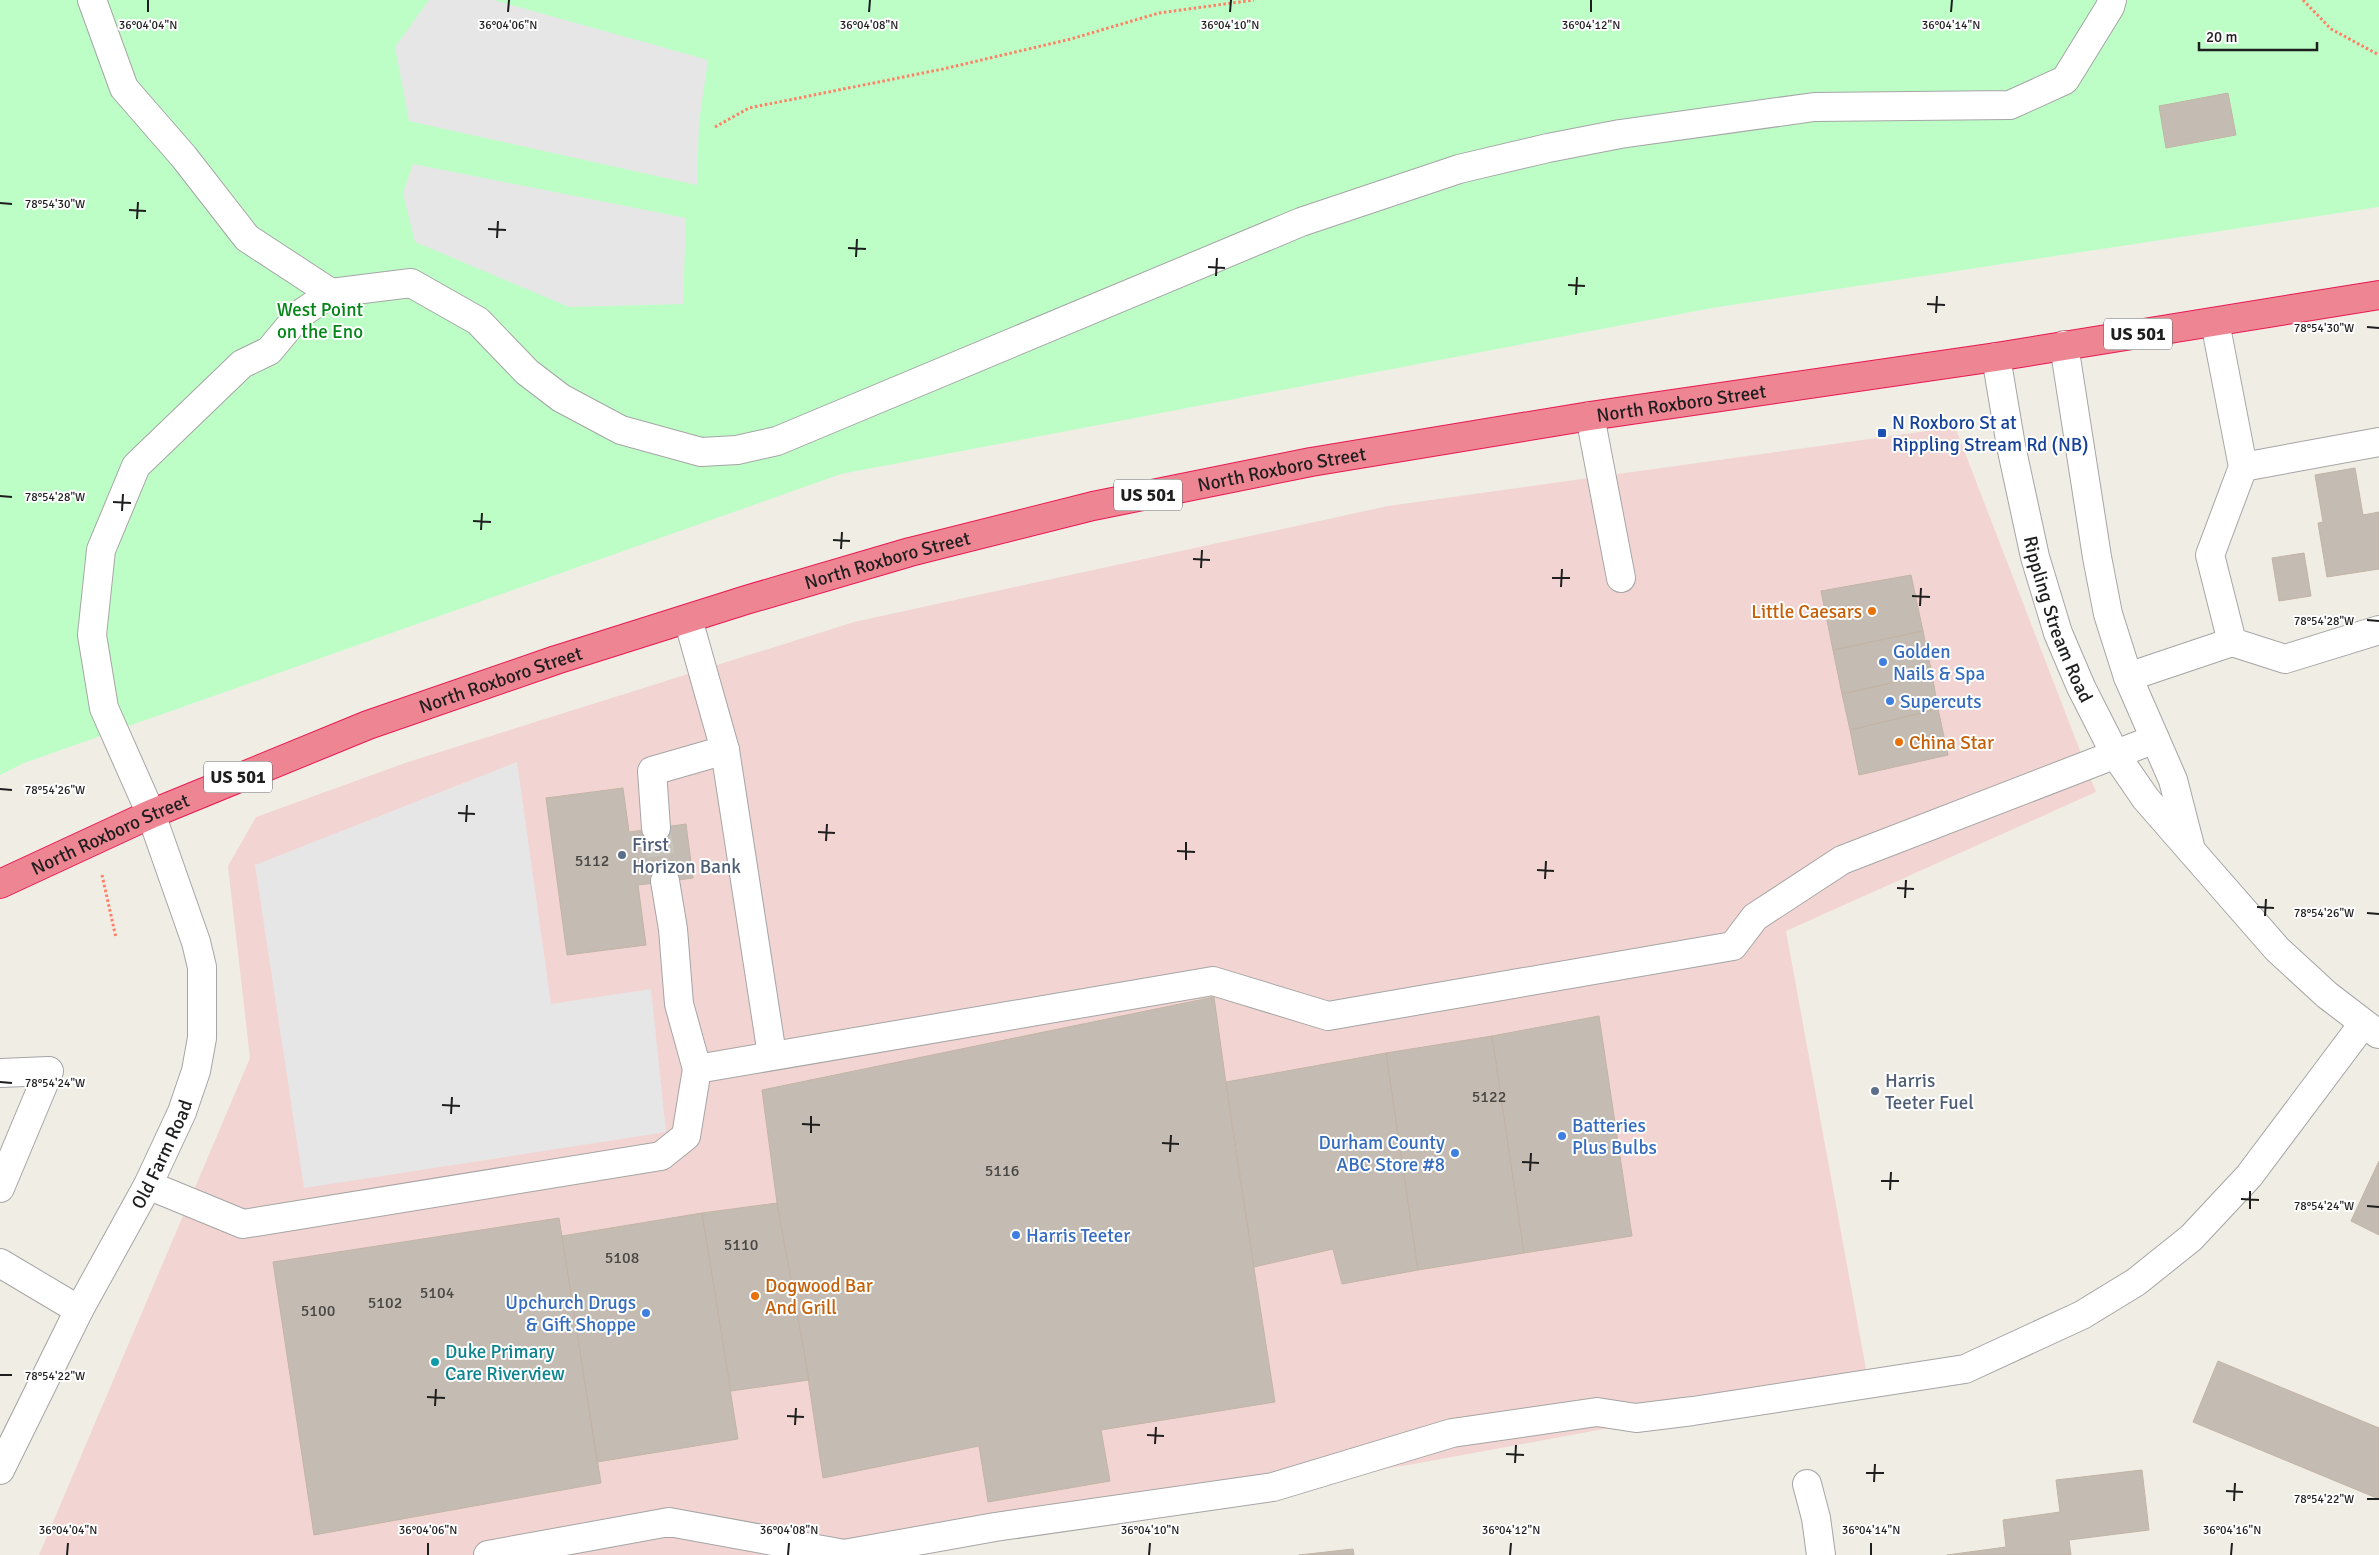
<svg xmlns="http://www.w3.org/2000/svg" width="2379" height="1555" viewBox="0 0 2379 1555" font-family="Signika,sans-serif">
<style>
.commercial{fill:#f2d5d2}
.park{fill:#bdfec7}
.parking{fill:#e6e6e6}
.building{fill:#c4bcb3;stroke:#c3b4a5}
.lines{fill:none;stroke-linecap:round;stroke-linejoin:round}
.minor-tunnel{stroke:#c6c4bc;stroke-width:28;stroke-dasharray:28 14;stroke-linecap:butt}
.minor-casing{stroke:#a5a5a5;stroke-width:30}
.highway-casing{stroke:#e81750;stroke-width:30}
.path{stroke:#ff8066;stroke-width:3;stroke-dasharray:2.5 2.5;stroke-linecap:butt}
.minor{stroke:#fff;stroke-width:28}
.highway{stroke:#ed8692;stroke-width:28}
.ticks{fill:none;stroke:#1e1e1e;stroke-width:2}
.transit-dot{fill:#1a4fb4;stroke:#fff;stroke-width:2}
.food-dot{fill:#e8710a;stroke:#fff;stroke-width:2}
.shop-dot{fill:#3f7fe0;stroke:#fff;stroke-width:2}
.service-dot{fill:#5c6f8a;stroke:#fff;stroke-width:2}
.culture-dot{fill:#0f9aa8;stroke:#fff;stroke-width:2}
.labels{text-anchor:middle;stroke-width:4;stroke-linejoin:round;paint-order:stroke}
.number-label{font-size:16px;fill:#484643}
.shield{fill:#fff;stroke:#626262;stroke-width:1}
.shield-label{font-size:18px;font-weight:bold;fill:#1e1e1e}
.park-label{font-size:19px;fill:#038617;stroke:#fff}
.street-label{font-size:19px;fill:#1e1e1e;stroke:#fff}
.transit-label{font-size:19px;fill:#164399;stroke:#fff;text-anchor:start}
.food-label{font-size:19px;fill:#c56008;stroke:#fff;text-anchor:start}
.shop-label{font-size:19px;fill:#366cbe;stroke:#fff;text-anchor:start}
.service-label{font-size:19px;fill:#4e5e75;stroke:#fff;text-anchor:start}
.culture-label{font-size:19px;fill:#0d838f;stroke:#fff;text-anchor:start}
.ticks-label{font-size:12px;text-anchor:middle;fill:#1e1e1e;stroke:#fff;stroke-width:4;stroke-linejoin:round;paint-order:stroke}
</style>
<rect width="100%" height="100%" fill="#f0ede4"/>
<path class="commercial" d="M1955,427L2096,792L1786,931L1868,1380L1414,1464L837,1555H39L250,1058L228,866L256,817L408,762L854,622L1388,506Z"/>
<path class="park" d="M0,0H2379V207L1712,308L841,474L24,763L0,775Z"/>
<path class="parking" d="M429,0H494L708,60L699,122L697,185L409,121L395,47Z
M413,164L686,218L683,304L569,307L415,242L403,193Z
M517,762L551,1004L651,989L666,1132L304,1188L255,865Z"/>
<path class="building" d="M2228,93L2236,135L2166,148L2159,106Z
M2355,468L2363,515L2379,512V569L2327,577L2318,523L2323,522L2315,475Z
M2304,553L2311,596L2279,601L2272,558Z
M1911,575L1923,631L1833,650L1821,591Z
M1923,631L1932,674L1842,694L1833,650Z
M1932,674L1938,709L1850,730L1842,694Z
M1938,709L1948,755L1859,775L1850,730Z
M623,788L629,832L686,824L693,878L638,885L646,945L567,955L546,798Z
M1214,997L1234,1141L1275,1402L1101,1430L1110,1481L988,1502L979,1446L823,1478L803,1344L777,1203L762,1090Z
M1599,1016L1632,1236L1524,1253L1492,1036Z
M1492,1036L1524,1253L1418,1270L1386,1053Z
M1386,1053L1418,1270L1342,1284L1333,1249L1254,1267L1226,1082Z
M2379,1161V1235L2351,1221Z
M777,1203L809,1380L731,1391L702,1213Z
M702,1213L738,1439L597,1462L562,1236Z
M559,1218L601,1483L314,1535L273,1262Z
M2218,1361L2379,1428V1499L2193,1422Z
M2142,1470L2149,1530L2069,1540L2071,1555H1947L2006,1547L2003,1520L2060,1512L2056,1480Z
M1353,1549L1354,1555H1299Z"/>
<g class="lines">
<path class="minor-tunnel" d="M656,828L665,881"/>
<g class="minor-casing">
<g id="minor">
<path d="M92,0L124,88L184,157L247,238L331,293L411,283L478,321L527,372L561,398L621,430L701,452L737,450L777,441L1301,222L1459,169L1548,148L1620,134L1814,107L2010,105L2065,80L2110,7L2112,0"/>
<path d="M2215,322L2243,467L2210,555L2232,642L2285,659L2379,630"/>
<path d="M2064,345L2097,557L2108,614L2128,677L2173,780L2190,846"/>
<path id="s1" d="M1996,357L2011,446L2035,557L2058,633L2081,687L2115,754L2146,799L2277,949L2327,995L2378,1034"/>
<path d="M1590,416L1621,578"/>
<path d="M2243,467L2379,442"/>
<path d="M688,619L725,750L772,1055"/>
<path d="M2128,677L2232,642"/>
<path d="M656,828L652,771L725,750"/>
<path d="M665,881L673,929L679,1004L697,1069"/>
<path d="M0,1073L49,1071L0,1188"/>
<path d="M148,1185L243,1224L661,1156L686,1136L697,1069L1213,981L1328,1016L1733,946L1755,917L1842,860L2155,739"/>
<path d="M0,1263L79,1310"/>
<path id="s2" d="M0,1470L79,1310L148,1185L182,1112L196,1071L202,1038V967L196,942L151,814L104,708L92,635L101,550L136,466L242,364L269,351L299,315L331,293"/>
<path d="M1807,1484L1816,1518L1821,1555"/>
<path d="M488,1555L669,1522L844,1554L995,1527L1273,1487L1452,1433L1597,1412L1636,1418L1693,1411L1965,1369L2082,1315L2136,1282L2191,1238L2249,1176L2363,1024"/>
</g>
</g>
<g class="highway-casing">
<g id="highway">
<path id="s3" d="M0,884L151,814L368,725L556,660L746,600L910,552L1093,506L1311,462L1590,416L1996,357L2379,295"/>
</g>
</g>
<path class="path" d="M2303,0L2331,29L2379,55
M715,127L749,108L943,69L1071,39L1159,13L1254,0
M102,875L116,938"/>
<use href="#minor" class="minor"/>
<use href="#highway" class="highway"/>
</g>
<path class="ticks" d="M148,12V0M508,12L509,0M869,12L870,0M1230,12L1231,0M1591,12V0M1951,12L1952,0M0,203L12,204M129,210L146,211M137,219L138,202M488,229L506,230M497,238L498,221M848,248L866,249M856,257L857,239M1208,267L1225,268M1216,276L1217,258M1568,285L1585,286M1576,295L1577,277M1927,304L1945,305M1936,313L1937,296M2367,327L2379,328M0,496L12,497M113,502L131,503M122,511L123,494M473,521L491,522M481,530L482,513M833,540L850,541M841,549L842,532M1193,559L1210,560M1201,568L1202,550M1552,578H1570M1561,587L1562,569M1912,596L1930,597M1920,606L1921,588M2367,620L2379,621M0,789L12,790M458,813L475,814M466,822L467,805M818,832L835,833M826,841L827,824M1177,851L1195,852M1186,860V842M1537,870L1554,871M1545,879L1546,861M1897,888L1914,889M1905,898L1906,880M2257,907L2274,908M2367,913L2379,914M2265,916L2266,899M0,1082L12,1083M442,1105L460,1106M451,1114L452,1097M802,1124L820,1125M811,1133V1116M1162,1143L1179,1144M1170,1152L1171,1135M1522,1162L1539,1163M1530,1171L1531,1153M1881,1181H1899M1890,1190L1891,1172M2241,1199L2259,1200M2367,1206L2379,1207M2250,1209V1191M0,1375H12M427,1397L445,1398M435,1406L436,1389M787,1416L804,1417M795,1425L796,1408M1147,1435L1164,1436M1155,1444L1156,1427M1506,1454L1524,1455M1515,1463L1516,1445M1866,1473H1884M1874,1482L1875,1464M2226,1491L2243,1492M2367,1499H2379M2234,1501L2235,1483M67,1555L68,1543M428,1555V1543M788,1555L789,1543M1149,1555L1150,1543M1510,1555L1511,1543M1871,1555V1543M2231,1555L2232,1543"/>
<rect class="transit-dot" x="1877" y="428" width="10" height="10" rx="2.5"/>
<g class="food-dot">
<circle cx="1872" cy="611" r="5"/>
<circle cx="1899" cy="742" r="5"/>
<circle cx="755" cy="1296" r="5"/>
</g>
<g class="shop-dot">
<circle cx="1883" cy="662" r="5"/>
<circle cx="1890" cy="701" r="5"/>
<circle cx="1562" cy="1136" r="5"/>
<circle cx="1455" cy="1153" r="5"/>
<circle cx="1016" cy="1235" r="5"/>
<circle cx="646" cy="1313" r="5"/>
</g>
<g class="service-dot">
<circle cx="622" cy="855" r="5"/>
<circle cx="1875" cy="1091" r="5"/>
</g>
<circle class="culture-dot" cx="435" cy="1362" r="5"/>
<g class="labels">
<g class="number-label">
<text x="592" y="866">5112</text>
<text x="1489" y="1102">5122</text>
<text x="1002" y="1176">5116</text>
<text x="741" y="1250">5110</text>
<text x="622" y="1263">5108</text>
<text x="437" y="1298">5104</text>
<text x="385" y="1308">5102</text>
<text x="318" y="1316">5100</text>
</g>
<g class="shield">
<rect x="2104" y="318.5" width="68" height="31" rx="4"/>
<rect x="1114" y="479.5" width="68" height="31" rx="4"/>
<rect x="204" y="761.5" width="68" height="31" rx="4"/>
</g>
<g class="shield-label">
<text x="2138" y="340">US 501</text>
<text x="1148" y="501">US 501</text>
<text x="238" y="783">US 501</text>
</g>
<g class="park-label">
<text x="320" y="316">West Point<tspan x="320" dy="22">on the Eno</tspan></text>
</g>
<g class="street-label">
<text dy="7" stroke="none"><textPath href="#s3" startOffset="1756">North Roxboro Street</textPath></text>
<text dy="7" stroke="none"><textPath href="#s3" startOffset="1351">North Roxboro Street</textPath></text>
<text dy="7" stroke="none"><textPath href="#s3" startOffset="946">North Roxboro Street</textPath></text>
<text dy="7" stroke="none"><textPath href="#s1" startOffset="270">Rippling Stream Road</textPath></text>
<text dy="7" stroke="none"><textPath href="#s3" startOffset="541">North Roxboro Street</textPath></text>
<text dy="7" stroke="none"><textPath href="#s3" startOffset="121">North Roxboro Street</textPath></text>
<text dy="7" stroke="none"><textPath href="#s2" startOffset="355">Old Farm Road</textPath></text>
</g>
<g class="transit-label">
<text x="1892" y="429">N Roxboro St at<tspan x="1892" dy="22">Rippling Stream Rd (NB)</tspan></text>
</g>
<g class="food-label">
<text x="1862" y="618" text-anchor="end">Little Caesars</text>
<text x="1909" y="749">China Star</text>
<text x="765" y="1292">Dogwood Bar<tspan x="765" dy="22">And Grill</tspan></text>
</g>
<g class="shop-label">
<text x="1893" y="658">Golden<tspan x="1893" dy="22">Nails &amp; Spa</tspan></text>
<text x="1900" y="708">Supercuts</text>
<text x="1572" y="1132">Batteries<tspan x="1572" dy="22">Plus Bulbs</tspan></text>
<text x="1445" y="1149" text-anchor="end">Durham County<tspan x="1445" dy="22">ABC Store #8</tspan></text>
<text x="1026" y="1242">Harris Teeter</text>
<text x="636" y="1309" text-anchor="end">Upchurch Drugs<tspan x="636" dy="22">&amp; Gift Shoppe</tspan></text>
</g>
<g class="service-label">
<text x="632" y="851">First<tspan x="632" dy="22">Horizon Bank</tspan></text>
<text x="1885" y="1087">Harris<tspan x="1885" dy="22">Teeter Fuel</tspan></text>
</g>
<g class="culture-label">
<text x="445" y="1358">Duke Primary<tspan x="445" dy="22">Care Riverview</tspan></text>
</g>
</g>
<g class="ticks-label">
<text x="148" y="29">36°04'04"N</text>
<text x="508" y="29">36°04'06"N</text>
<text x="869" y="29">36°04'08"N</text>
<text x="1230" y="29">36°04'10"N</text>
<text x="1591" y="29">36°04'12"N</text>
<text x="1951" y="29">36°04'14"N</text>
<text x="55" y="208">78°54'30"W</text>
<text x="2324" y="332">78°54'30"W</text>
<text x="55" y="501">78°54'28"W</text>
<text x="2324" y="625">78°54'28"W</text>
<text x="55" y="794">78°54'26"W</text>
<text x="2324" y="917">78°54'26"W</text>
<text x="55" y="1087">78°54'24"W</text>
<text x="2324" y="1210">78°54'24"W</text>
<text x="55" y="1380">78°54'22"W</text>
<text x="2324" y="1503">78°54'22"W</text>
<text x="68" y="1534">36°04'04"N</text>
<text x="428" y="1534">36°04'06"N</text>
<text x="789" y="1534">36°04'08"N</text>
<text x="1150" y="1534">36°04'10"N</text>
<text x="1511" y="1534">36°04'12"N</text>
<text x="1871" y="1534">36°04'14"N</text>
<text x="2232" y="1534">36°04'16"N</text>
</g>
<path d="M2199 42v8h118v-8" fill="none" stroke="#1e1e1e" stroke-width="2.5"/>
<text x="2206" y="42" font-size="15" fill="#1e1e1e" stroke="#ffffff" stroke-width="4" paint-order="stroke">20 m</text>
</svg>
